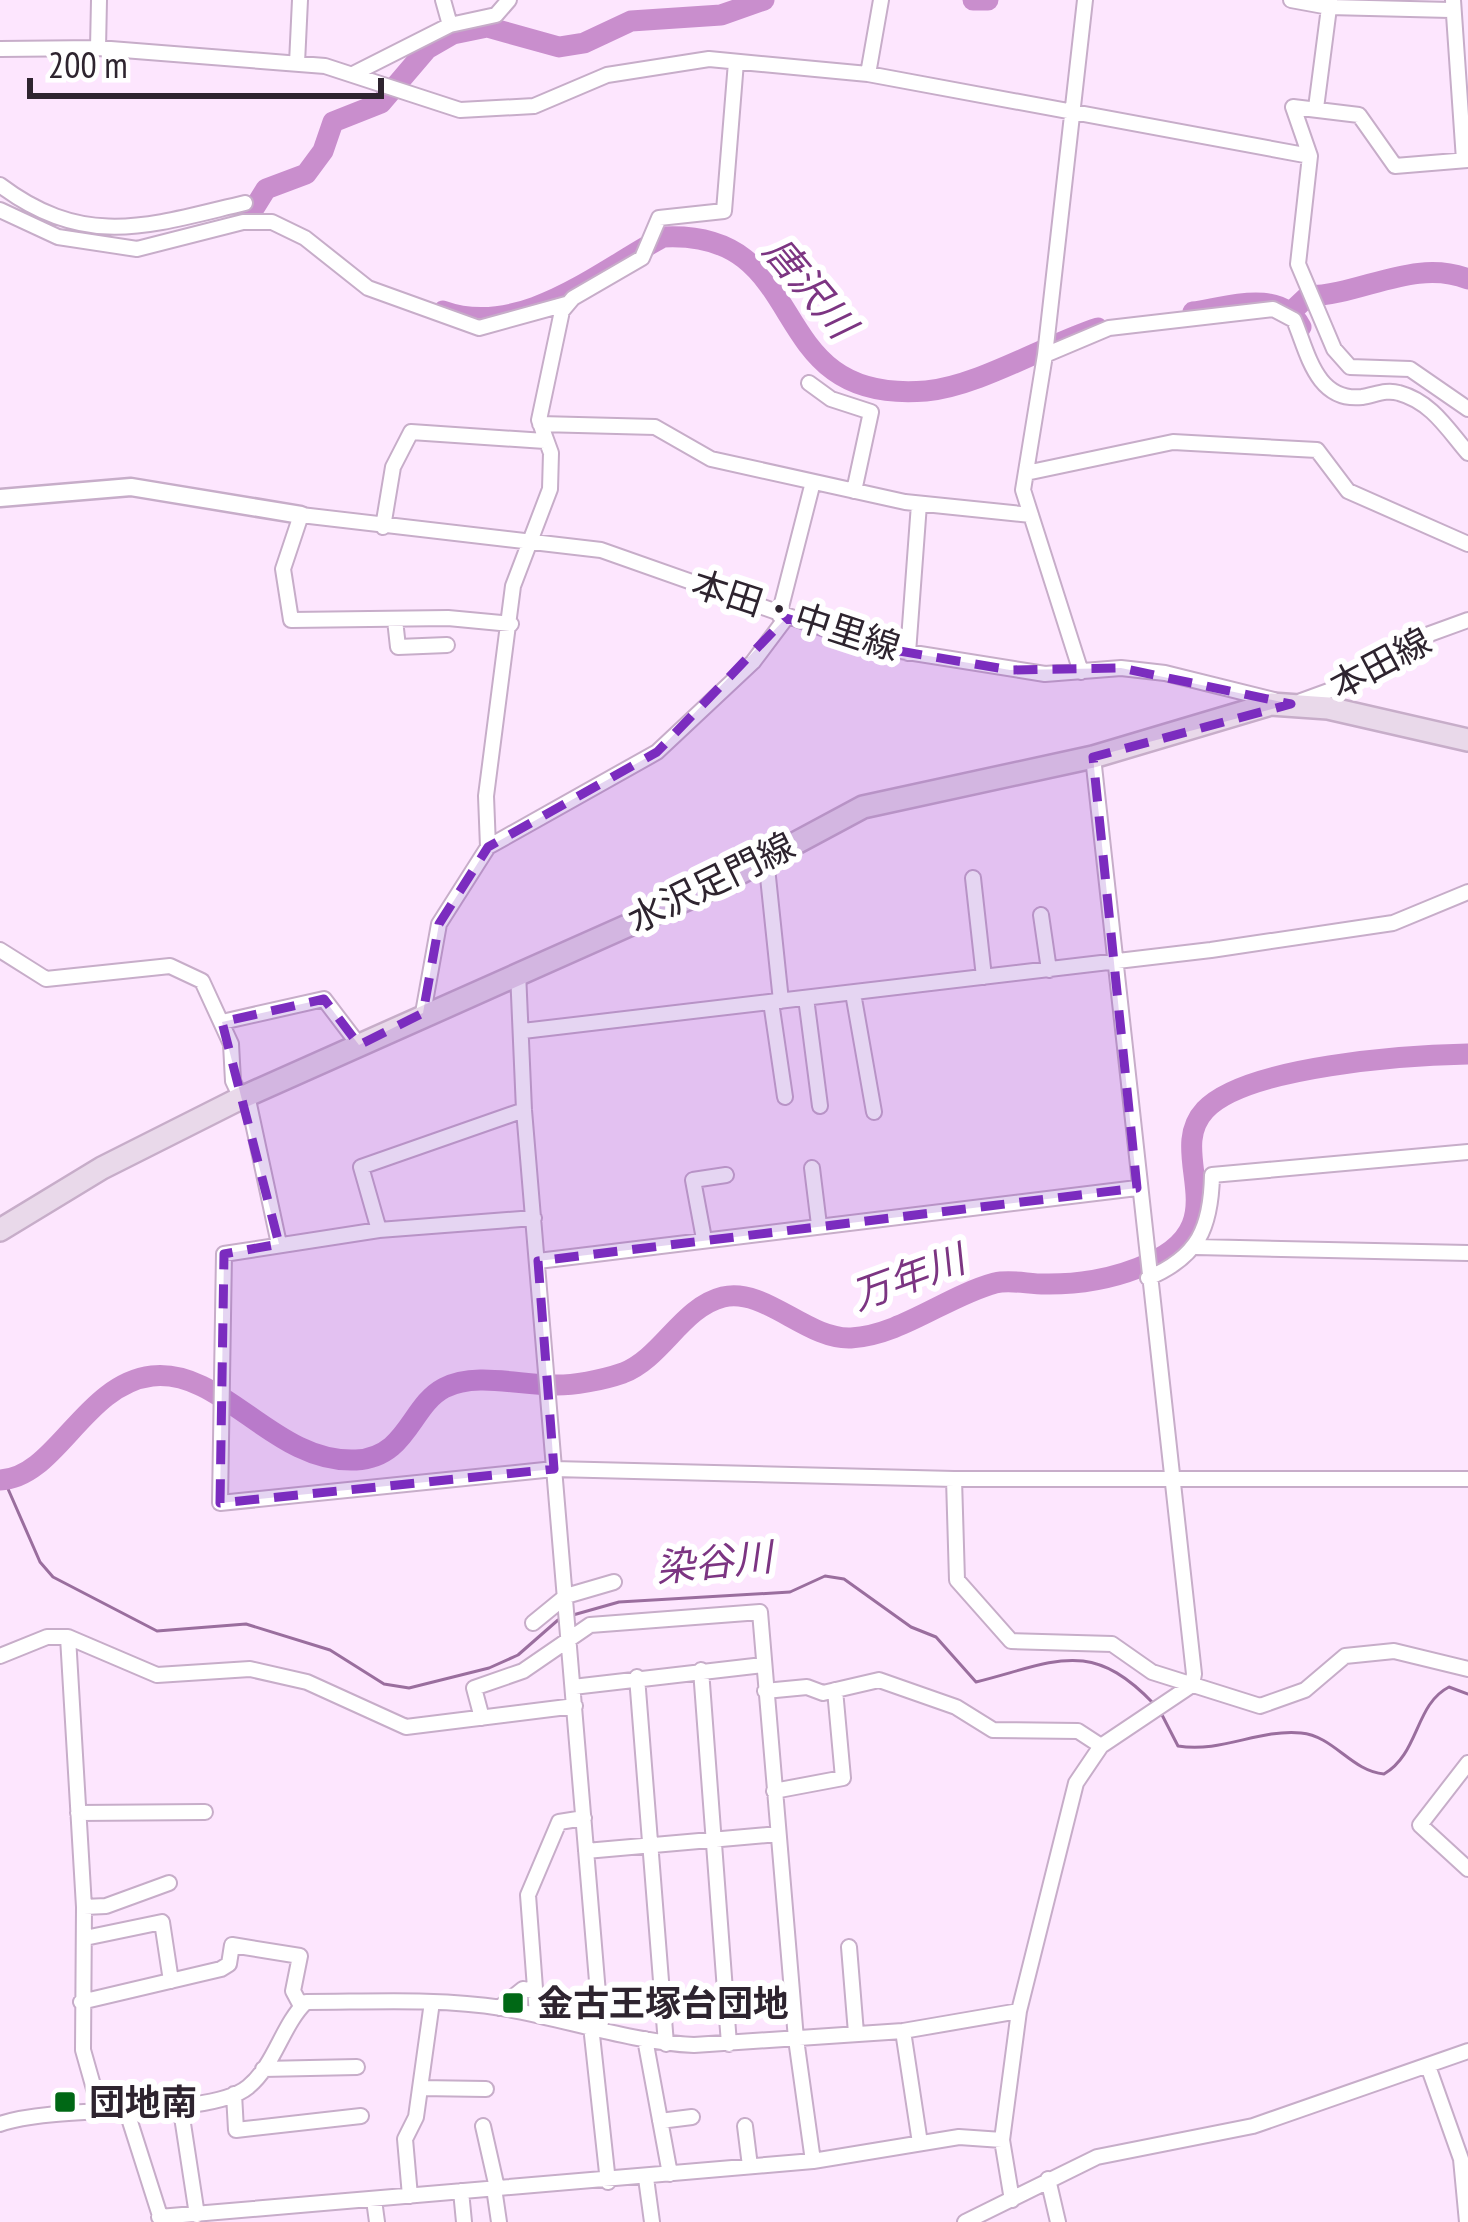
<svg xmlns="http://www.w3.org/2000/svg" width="1468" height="2222" viewBox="0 0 1468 2222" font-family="'PT Sans Narrow','Noto Sans JP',sans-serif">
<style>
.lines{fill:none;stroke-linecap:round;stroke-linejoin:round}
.stream{stroke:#9a6e9e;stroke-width:3}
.river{stroke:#c98ecd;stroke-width:21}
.minor-casing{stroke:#c7adc9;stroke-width:18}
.tertiary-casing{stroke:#c7adc9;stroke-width:21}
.secondary-casing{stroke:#c7adc9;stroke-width:26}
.minor{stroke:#fff;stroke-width:14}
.tertiary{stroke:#fff;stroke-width:16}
.secondary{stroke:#e9d9ea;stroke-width:21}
.marked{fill:#7b2cbf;fill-opacity:0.2;stroke:#7b2cbf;stroke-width:9;stroke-dasharray:24 15;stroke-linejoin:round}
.poi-dot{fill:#006815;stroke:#fff;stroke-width:4.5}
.labels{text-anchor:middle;stroke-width:12;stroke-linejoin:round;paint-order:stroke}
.street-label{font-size:36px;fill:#2e242f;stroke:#fff}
.poi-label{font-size:36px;font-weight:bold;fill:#2e242f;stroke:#fff;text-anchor:start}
.water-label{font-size:39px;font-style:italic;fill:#7c3582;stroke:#fff}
</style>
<rect width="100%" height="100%" fill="#fde6fe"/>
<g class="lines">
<path class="stream" d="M5,1482L40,1562L53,1577L157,1631L246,1624L330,1650L384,1684L409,1688L489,1668L518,1655L558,1620
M573,1615L619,1602L790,1592L825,1576L844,1579L911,1627L936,1637L976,1682C1056,1662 1090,1637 1154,1704
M1160,1711L1178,1746C1222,1753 1258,1729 1301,1733C1334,1736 1351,1771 1384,1774C1419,1754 1415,1704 1449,1687L1468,1694"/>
<path class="river" d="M973,0H988
M248,218L266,189L306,174L323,151L333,122L381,103L427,49L453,34L487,27L559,47L584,43L631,21L721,15L764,0
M443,311C520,339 598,272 663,237C818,229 757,405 926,391C979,386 1045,345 1098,328
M1193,312C1229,307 1281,288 1301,327
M1291,312L1308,296C1362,295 1414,258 1468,279
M0,1480C56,1478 84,1384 152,1376C223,1368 274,1464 356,1460C408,1457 410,1406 444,1388C475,1372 519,1385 552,1385C572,1386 603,1380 623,1373C662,1358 682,1307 723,1297C765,1287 807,1340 851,1338C901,1335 947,1296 995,1283C1012,1279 1031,1285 1049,1284C1079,1284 1110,1279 1138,1268C1246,1228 1162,1156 1205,1110C1246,1066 1409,1055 1468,1054"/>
<g class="minor-casing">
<path id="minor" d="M443,0L450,25
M1291,0L1329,7L1450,10
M1453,0L1464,160
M98,48L99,0
M0,49L98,48L325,66L460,110L534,106L607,75L709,59L868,74L1310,156L1298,264L1334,349L1350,367L1410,369L1468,409
M297,63L300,0
M353,74L450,25L496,15L509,0
M868,74L881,0
M1316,108L1330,0
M1310,156L1293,107L1359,115L1395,166L1468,160
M0,185C86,250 151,225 245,203
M0,210L58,237L137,249L243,222H272L305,238L368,288L479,328L566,304
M1045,355L1109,328L1273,309L1294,320C1308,353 1316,402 1362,397C1375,395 1386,389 1399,393C1432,402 1448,430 1468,453
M809,383L831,399L871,412L854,491
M540,424L655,427L711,459L905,502L1031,515
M1026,473L1173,442L1317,450L1348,491L1468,544
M383,527L393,467L411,432L545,441
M779,615L813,482
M395,620L398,647L447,645
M511,624L448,618L291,620L283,569L301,515L601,550L876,647L1045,674L1121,668L1165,673L1274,700
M908,653L919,504
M1081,672L1023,490L1045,355L1085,0
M1301,701L1375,674L1424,636L1468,620
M488,847L657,752L753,662L786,618
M766,858L781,1001
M973,878L984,977
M1041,915L1049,970
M0,950L46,979L170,966L202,981L231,1044L233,1081L241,1098
M518,972L524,1110L601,2029
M853,993L874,1112
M806,998L820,1106
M771,1002L785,1097
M423,1013L439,924L488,847L486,796L513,586L550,489L551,453L539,420L562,311L573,298L642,258L659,218L724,211L736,62
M222,1022L324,999L359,1045
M523,1031L1211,950L1393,923L1468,892
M247,1095L279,1244
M812,1168L819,1225
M534,1218L379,1230L224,1254L220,1503L554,1469L954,1479H1468
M379,1230L361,1167L524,1110
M704,1239L693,1180L726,1175
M1196,1247L1468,1253
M538,1261L1137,1188
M1148,1278C1198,1257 1211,1228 1212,1175L1468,1152
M954,1479L957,1580L1011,1641L1112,1644L1152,1672L1260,1706L1305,1690L1345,1656L1394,1651L1468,1669
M533,1623L566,1596L614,1582
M68,1637L84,1907L83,2050L100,2110
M0,1656L47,1637H68L157,1675L250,1669L307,1682L406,1727L575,1706
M701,1670L729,2044
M637,1677L666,2044
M573,1687L763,1665
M765,1691L807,1687L823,1693L879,1680L956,1707L993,1730L1078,1731L1101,1746
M482,1718L474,1688L523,1671L590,1625L760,1612L796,2039L813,2161
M1468,1763L1420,1825L1468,1869
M774,1791L843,1778L835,1690
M78,1813L205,1812
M586,1851L778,1834
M84,1907L106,1906L169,1883
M85,1938L162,1922L171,1981
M849,1947L856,2033
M81,2002L221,1969L229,1964L232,1945L300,1956L293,1991L301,2006
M499,2008L523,1989L534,1991
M537,2015L528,1895L559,1822L584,1818
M591,2026L608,2182
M903,2031L920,2143
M645,2039L670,2174
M1428,2066L1461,2159L1467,2222
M263,2069L357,2067
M420,2088L486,2089
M234,2094L236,2130L361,2116
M180,2104L197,2215
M126,2109L162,2222
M660,2121L692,2117
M0,2124C61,2103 209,2119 248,2087C275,2065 282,2025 306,2002C371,2002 438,1998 502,2008C566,2019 630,2042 694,2045L903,2031L1019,2011
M483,2126L497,2188
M745,2126L750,2166
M646,2178L652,2222
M1048,2179L1058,2222
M494,2188L499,2222
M461,2191L464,2222
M410,2196L405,2139L416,2117L432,2002
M374,2200L377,2222
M1012,2200L1002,2140L1019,2011L1076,1783L1101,1746L1192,1685L1194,1674L1093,757
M159,2217L813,2161L959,2137L1002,2140
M965,2222L1097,2157L1253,2126L1468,2051"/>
</g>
<g class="tertiary-casing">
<path id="tertiary" d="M0,498L131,487L301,515"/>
</g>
<g class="secondary-casing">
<path id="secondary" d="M0,1230L102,1168L241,1098L710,889L863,807L1093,757L1271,704L1328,708L1468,740"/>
</g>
<use href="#minor" class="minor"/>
<use href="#tertiary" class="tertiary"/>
<use href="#secondary" class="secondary"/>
</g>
<path class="marked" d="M786,618L876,647L1010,670L1121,668L1291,704L1093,757L1137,1188L538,1261L554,1469L220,1503L224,1254L279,1244L222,1022L324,999L359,1045L423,1013L439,924L488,847L657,752Z"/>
<g class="poi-dot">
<rect x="501" y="1991" width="24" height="24" rx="6"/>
<rect x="53" y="2090" width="24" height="24" rx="6"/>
</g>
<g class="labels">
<g class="street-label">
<text transform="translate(796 615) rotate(18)" y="13">本田・中里線</text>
<text transform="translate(1380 663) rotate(-28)" y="13">本田線</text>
<text transform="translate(711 882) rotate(-26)" y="13">水沢足門線</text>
</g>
<g class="poi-label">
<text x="537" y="2016">金古王塚台団地</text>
<text x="89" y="2115">団地南</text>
</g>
<g class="water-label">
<text transform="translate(810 287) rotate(50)" y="14">唐沢川</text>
<text transform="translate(908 1277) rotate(-20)" y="14">万年川</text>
<text transform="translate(714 1562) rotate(-6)" y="14">染谷川</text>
</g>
</g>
<path d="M30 78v18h351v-18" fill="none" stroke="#2e242f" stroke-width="6"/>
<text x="48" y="78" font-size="36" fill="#2e242f" stroke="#ffffff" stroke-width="9" paint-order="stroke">200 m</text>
</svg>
